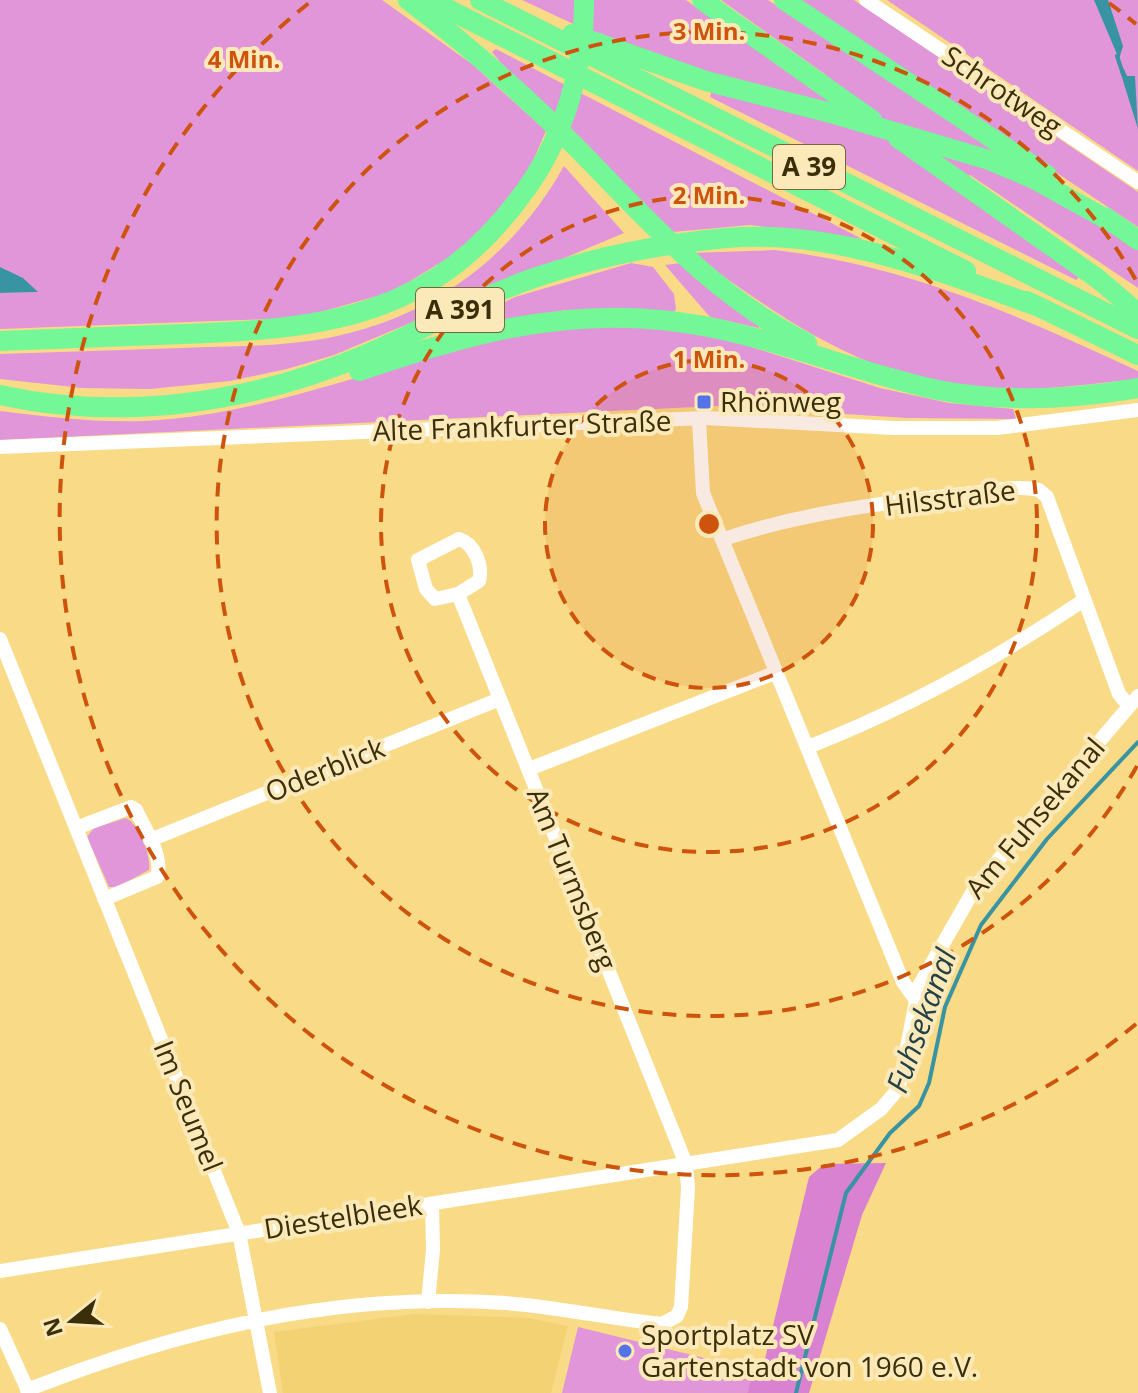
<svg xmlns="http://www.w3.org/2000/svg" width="1138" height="1393" viewBox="0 0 1138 1393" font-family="'Open Sans',sans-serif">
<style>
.built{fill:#f3d274}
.green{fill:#e196da}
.forest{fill:#d882d1}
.water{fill:#3893a2}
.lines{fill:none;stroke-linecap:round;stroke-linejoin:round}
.stream{stroke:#3893a2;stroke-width:4}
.minor{stroke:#fff;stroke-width:14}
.highway{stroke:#74f796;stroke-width:20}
.ring{fill:none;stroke:#ce530c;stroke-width:4;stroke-dasharray:14 10}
.poi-dot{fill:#5672e8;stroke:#fbe9b9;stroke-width:3}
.labels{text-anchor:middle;stroke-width:8;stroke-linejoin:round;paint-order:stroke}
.shield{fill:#fbe9b9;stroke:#75673e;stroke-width:2}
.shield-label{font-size:26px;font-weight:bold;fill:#3b2f0a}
.street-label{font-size:28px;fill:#3b2f0a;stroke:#fbe9b9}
.poi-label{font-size:28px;fill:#3b2f0a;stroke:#fbe9b9;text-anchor:start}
.water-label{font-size:30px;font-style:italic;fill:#244146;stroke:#fbe9b9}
.centre{fill:#ce530c;stroke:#fbe9b9;stroke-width:4}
.ring-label{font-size:24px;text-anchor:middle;font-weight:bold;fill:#ce530c;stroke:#fbe9b9;stroke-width:8;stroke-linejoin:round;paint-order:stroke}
</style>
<rect width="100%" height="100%" fill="#f9da86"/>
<path class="built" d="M415,1314L528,1318L568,1326L551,1393H283L274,1332Z"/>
<path class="green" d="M0,0H382L472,64L546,131L520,191L463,249L392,292L299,318L0,329V293L37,292L22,278L0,267Z
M522,0H686L804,83L826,75L721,0H768L997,149L993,155L769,92L599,36Z
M797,0H854L1138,192V227Z
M887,0H1138V171Z
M496,49L862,239L750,225L673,232L501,63L492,52Z
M712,90L940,150L1034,186L1138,249V288L970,175L948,184L1080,276L1076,280L710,97Z
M564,166L624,233L334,355L287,369L230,381L150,389L82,388L0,379V354C61,352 121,350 182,348C230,346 280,347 328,338C433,317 513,257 564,166Z
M775,250C909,266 1017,315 1138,371V379C1090,384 1041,391 992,390C875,386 782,319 691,253Z
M631,263L653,267L674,294L676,309L672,314L566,310L460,329L458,325L515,297Z
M681,263L760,324L759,328L710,317L665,265Z
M569,325L651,326L711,334L880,388L949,403L1013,409L1016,419L907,418L717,406L0,440V411C57,418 113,425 171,419C261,410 344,380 432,356C477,344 523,335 569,325Z
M126,818C140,825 151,855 149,870L117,887H109L87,837L94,828Z
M578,1327L753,1370L747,1393H562Z"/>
<path class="forest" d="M886,1163L862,1215L809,1393H747L753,1370L762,1371L809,1177L824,1164Z"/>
<path class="water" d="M1094,0H1108L1123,46L1119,59Z
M1124,69L1127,76H1135L1138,129L1120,71Z
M0,267L23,278L38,292L0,293Z"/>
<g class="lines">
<path class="stream" d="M1117,56L1123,74
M796,1393L846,1193L890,1133L919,1106L929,1083L945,1007L981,925L1047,839L1138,742"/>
<path class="minor" d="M866,0L1138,182
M699,420L703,493L903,982L915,999
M0,447L705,418L894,428H997L1138,410
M459,539C475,544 483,566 479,581L458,594L435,599L426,589L418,560Z
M724,539C803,512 890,502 972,493C992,491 1019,485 1039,490L1047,497L1119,694L1129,706
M0,639L239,1233L270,1393
M808,747C906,709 996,659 1084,600
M529,769L777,672
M76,828L131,807L136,810C144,827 164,857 157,877L104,899
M150,840L500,699
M0,1271L838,1140L881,1109L899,1088L919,986L976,886L1138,696
M428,1302L433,1250L432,1204
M0,1329L29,1393
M27,1390C181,1329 338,1292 506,1303C558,1307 610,1319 662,1324L677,1316L681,1307L688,1188L686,1164L458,594"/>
<path class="highway" d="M408,0C468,45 524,95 577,148C649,221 714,296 807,343
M430,0L966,271
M480,0L1138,329
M702,0L872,120
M784,0L1047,175
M572,34L706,81L827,112L989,160L1034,179L1115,224
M898,138L1098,279L1138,313
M1105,217L1138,240
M1027,301L1138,355
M0,341C61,339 121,336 182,334C327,329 436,317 527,188C565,134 585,66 584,0
M359,371C459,337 554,309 661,320C757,329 845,370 938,390C1003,403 1073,399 1138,388
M0,395C122,422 252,403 367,354C422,331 474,299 531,279C594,257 661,244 726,238C834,229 938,271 1037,306"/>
</g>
<circle cx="709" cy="524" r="164" fill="#ce530c" fill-opacity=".12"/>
<g class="ring">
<circle cx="709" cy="524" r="164"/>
<circle cx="709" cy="524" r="328"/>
<path d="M1137 766A492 492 0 1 1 1137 282"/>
<path d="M1136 1024A657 657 0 1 1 309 3M1109 3A657 657 0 0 1 1136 24"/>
</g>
<g class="poi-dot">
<rect x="696" y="394" width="16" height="16" rx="4"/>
<circle cx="625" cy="1351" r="8"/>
</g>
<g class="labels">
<g class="shield">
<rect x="773" y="145" width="72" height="44" rx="6"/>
<rect x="416" y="288" width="88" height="44" rx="6"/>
</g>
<g class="shield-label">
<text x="809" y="176">A 39</text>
<text x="460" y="319">A 391</text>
</g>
<g class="street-label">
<text transform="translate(1002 91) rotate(34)" y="10">Schrotweg</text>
<text transform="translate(522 426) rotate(-2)" y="10">Alte Frankfurter Straße</text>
<text transform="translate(950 498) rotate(-7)" y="10">Hilsstraße</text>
<text transform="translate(325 770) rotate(-22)" y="10">Oderblick</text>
<text transform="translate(1035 818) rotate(-50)" y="10">Am Fuhsekanal</text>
<text transform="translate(572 879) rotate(68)" y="10">Am Turmsberg</text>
<text transform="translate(188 1106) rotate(68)" y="10">Im Seumel</text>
<text transform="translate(343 1217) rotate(-9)" y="10">Diestelbleek</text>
</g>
<g class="poi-label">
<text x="720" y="412">Rhönweg</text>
<text x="641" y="1345">Sportplatz SV<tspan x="641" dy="32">Gartenstadt von 1960 e.V.</tspan></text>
</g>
<g class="water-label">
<text transform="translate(922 1021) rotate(-70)" y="10">Fuhsekanal</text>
</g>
</g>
<circle cx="709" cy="524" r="12" class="centre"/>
<g class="ring-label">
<text x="709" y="40">3 Min.</text>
<text x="244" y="68">4 Min.</text>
<text x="709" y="204">2 Min.</text>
<text x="709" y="368">1 Min.</text>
</g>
<g transform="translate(72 1321) rotate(252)" stroke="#fbe9b9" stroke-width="6" paint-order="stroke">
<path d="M0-6L14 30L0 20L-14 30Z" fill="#3b2f0a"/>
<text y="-12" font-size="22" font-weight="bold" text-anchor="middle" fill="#3b2f0a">N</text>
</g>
</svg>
